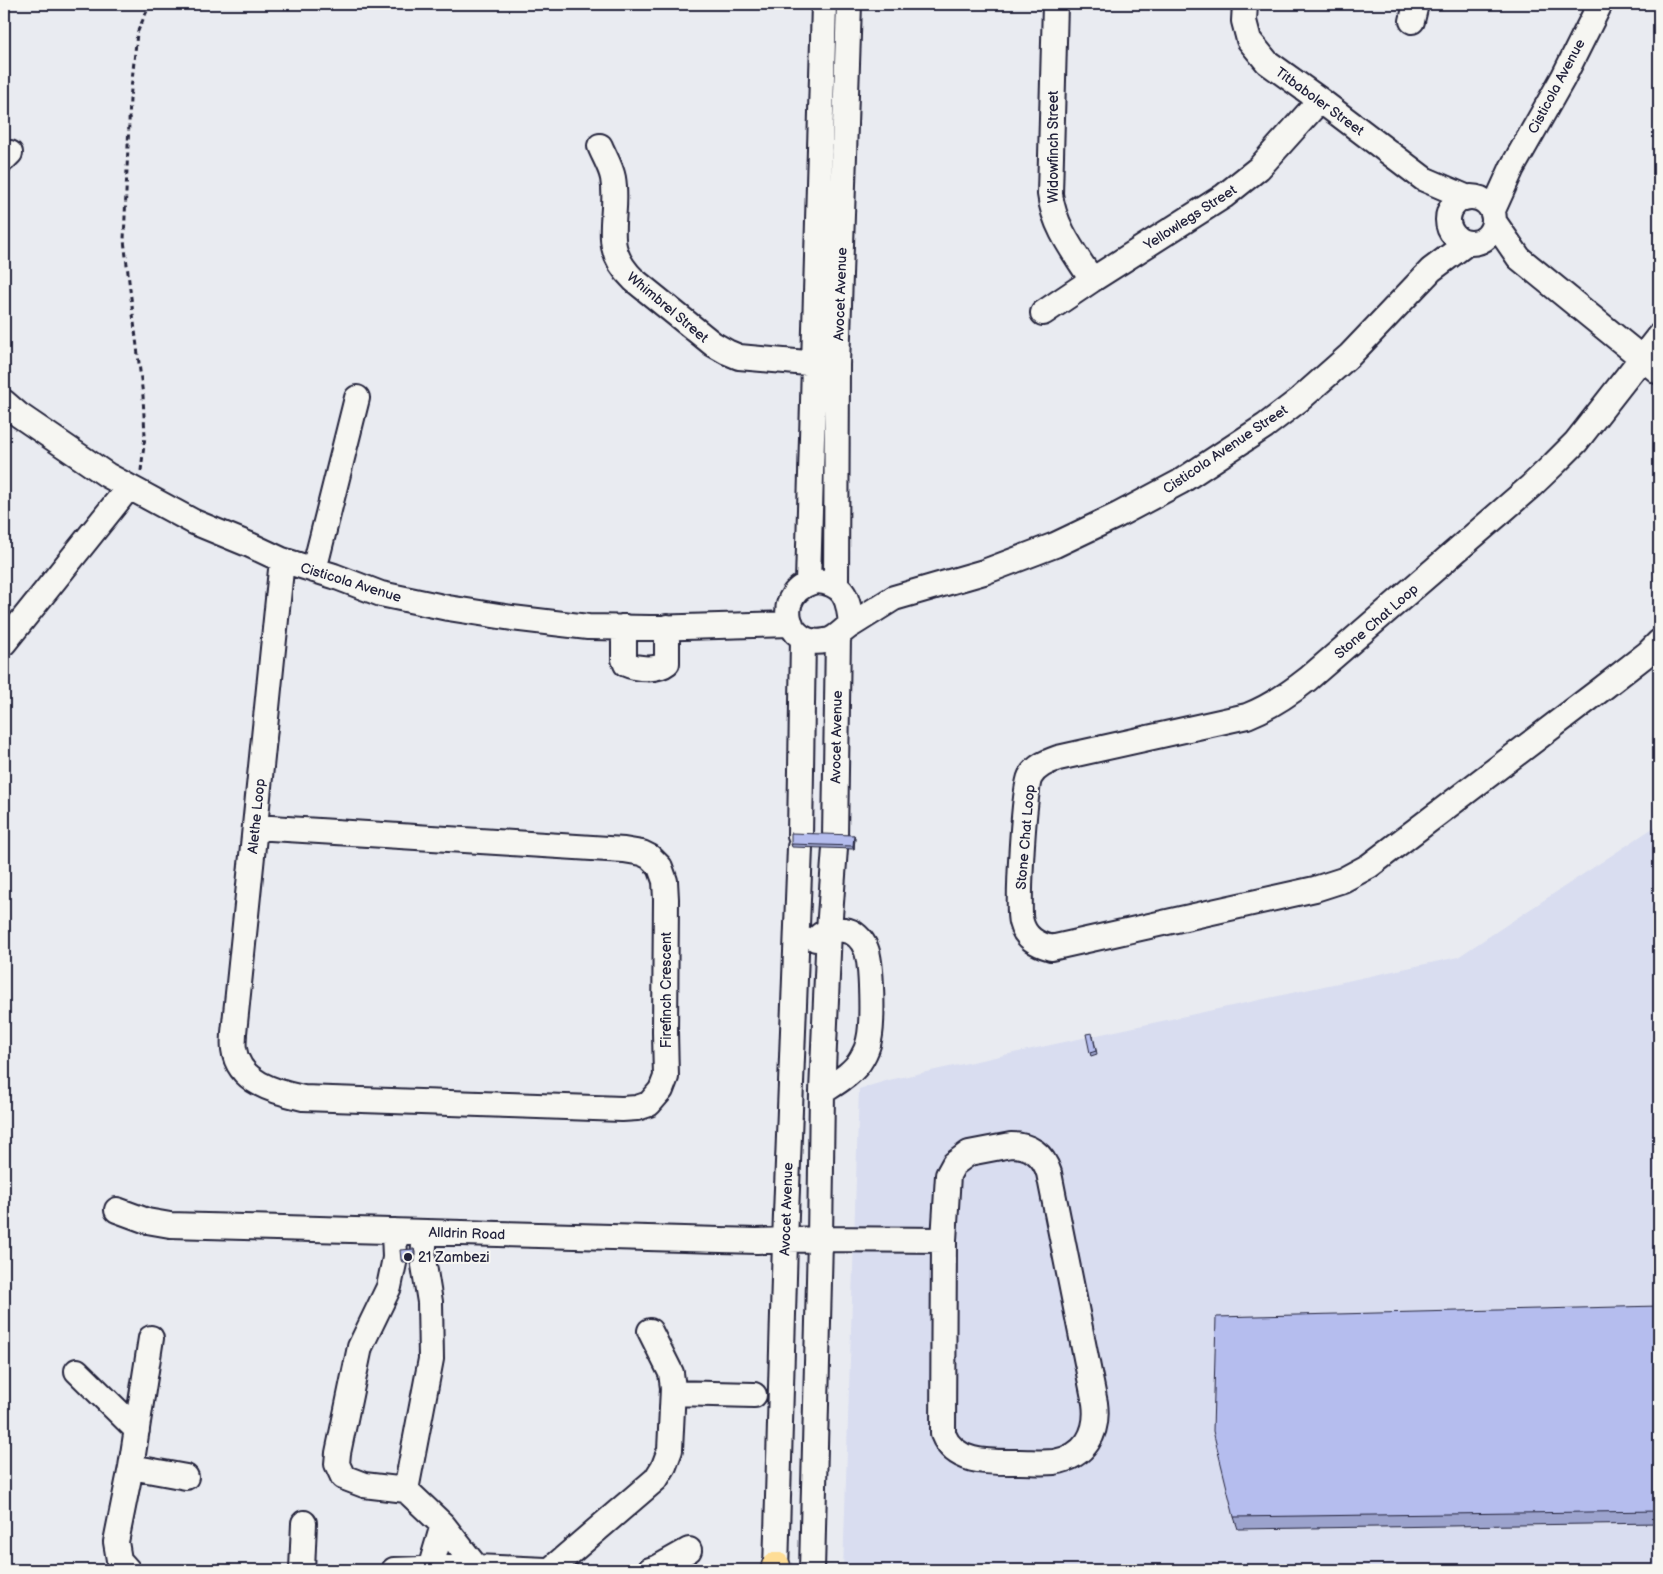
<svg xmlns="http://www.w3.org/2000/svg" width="1663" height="1574" viewBox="0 0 1663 1574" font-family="'Balsamiq Sans',sans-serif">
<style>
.built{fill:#d9ddf0}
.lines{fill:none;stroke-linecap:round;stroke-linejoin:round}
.minor-casing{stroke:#22223b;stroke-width:28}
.major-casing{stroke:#22223b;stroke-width:31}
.path{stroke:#22223b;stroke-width:3;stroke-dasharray:5 4;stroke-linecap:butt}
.minor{stroke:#f6f6f2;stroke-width:24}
.major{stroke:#fedd96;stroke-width:28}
.wall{fill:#9ca3cd;stroke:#22223b}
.shaded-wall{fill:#7f84a7;stroke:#22223b}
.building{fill:#b5bdee;stroke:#22223b}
.poi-dot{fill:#22223b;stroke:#f6f6f2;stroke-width:2}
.labels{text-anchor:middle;stroke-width:4;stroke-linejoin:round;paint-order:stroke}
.street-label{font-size:14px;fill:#22223b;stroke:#f6f6f2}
.poi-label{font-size:14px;fill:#22223b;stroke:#f6f6f2;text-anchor:start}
</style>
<rect width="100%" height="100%" fill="#e9ebf1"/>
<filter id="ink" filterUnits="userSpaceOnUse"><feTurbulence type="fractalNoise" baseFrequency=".02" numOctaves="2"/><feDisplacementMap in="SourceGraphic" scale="10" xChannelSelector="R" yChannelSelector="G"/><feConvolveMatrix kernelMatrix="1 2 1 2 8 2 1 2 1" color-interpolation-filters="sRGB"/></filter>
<g filter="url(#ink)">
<path class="built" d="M1659,824V1570H843L859,1089L889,1080L1458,957Z"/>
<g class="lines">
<g class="minor-casing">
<path id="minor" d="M1055,4L1050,194C1054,227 1074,252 1092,280
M1245,4L1244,21L1249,40L1267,62L1320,100L1424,179L1466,197
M1412,21L1416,4
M600,146C604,156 611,167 613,178C620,219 598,245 634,280L713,344L727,352L739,357L830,365
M4,159L10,153
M1448 220a23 23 0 1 1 46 0a23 23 0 1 1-46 0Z
M1493,210L1512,168L1563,78L1600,4
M1495,223L1519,258L1659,372
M1043,313L1092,280L1224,196L1259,168L1320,100
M1659,336L1576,442L1554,464L1531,486L1308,679C1289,694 1270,707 1247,716L1058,758C1047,762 1036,766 1030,777C1024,788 1017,908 1021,922C1025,938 1037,944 1051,948L1315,889L1343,880L1369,866L1603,688L1648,653L1659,642
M4,402L19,415L107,475L194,522L250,545L282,560L334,576L381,594L448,608L512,618L588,627L650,628L791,624
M314,570L357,398
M817,581C845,583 849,600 851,625C842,630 836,640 825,641C785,649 771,590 817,581Z
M808,582L824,4
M836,585L837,365L849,4
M851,625L894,598L984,572L1055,545L1118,515L1180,482L1265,426L1299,400L1350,355L1431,270L1467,243
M624,627V659L626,664C637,669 657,671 667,663V627
M4,643L129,487
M255,827L624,850L642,853L650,857L660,867L665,881L666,899L665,1032L666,1077L661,1090L649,1104L637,1108L622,1109L303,1098C275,1092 238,1082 234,1049C233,1044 234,1038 234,1033L282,560
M800,836L803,638
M835,838L838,636
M816,939C824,931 832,928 844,930C854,931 862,939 866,949C872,963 873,1024 869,1040C868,1046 865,1053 862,1058C854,1073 836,1083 822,1092
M1011,1145C1030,1145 1043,1154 1049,1173L1095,1403C1099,1433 1085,1457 1054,1462C1043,1463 1031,1462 1020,1462C992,1462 955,1465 943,1434L944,1240L948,1175L954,1164L969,1153Z
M117,1210L147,1221L170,1225L757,1241L820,1239L944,1240
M394,1231L395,1258L389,1287L360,1347L338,1453L337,1464L343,1477L364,1485L406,1490L443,1525L476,1567
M77,1371L137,1430
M673,1393L754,1395
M131,1467L186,1477
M406,1490L431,1359L430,1302L423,1259L425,1232
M430,1569L443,1525
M128,1570L119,1560L116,1542L131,1467L151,1338
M302,1570L304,1523
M394,1570L476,1567L546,1570
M550,1570L656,1479L664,1466L670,1450L673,1388L671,1373L650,1331
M650,1570L657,1568L689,1550
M776,1570L785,1241L800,847
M812,1570L820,1239L822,1092L829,930L835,848"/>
</g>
<g class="major-casing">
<path id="major" d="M775,1570L776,1566"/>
</g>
<path class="path" d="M141,471L145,436L143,396L124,240L130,99L137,33L150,4"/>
<use href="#minor" class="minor"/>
<use href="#major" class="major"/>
</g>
<path class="wall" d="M854,835L855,838L854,849L792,847L791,844Z
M1093,1036L1097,1054L1091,1056L1090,1053Z
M414,1249L415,1252V1262H402L401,1260Z
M1659,1306V1523L1238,1529L1234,1517Z"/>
<path class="shaded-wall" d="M854,835L855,838L854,849L853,846Z"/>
<path class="building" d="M791,833L854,835L853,846L791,844Z
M1092,1033L1096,1051L1090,1053L1086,1034Z
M414,1249V1260H401L400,1250Z
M1659,1306V1511L1234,1517L1213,1431L1216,1317Z"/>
</g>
<circle class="poi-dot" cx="408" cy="1257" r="5"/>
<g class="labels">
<g class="street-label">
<text transform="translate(1556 86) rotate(-62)" y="5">Cisticola Avenue</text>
<text transform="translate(1320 101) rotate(36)" y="5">Titbaboler Street</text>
<text transform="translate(1053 147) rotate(-90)" y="5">Widowfinch Street</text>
<text transform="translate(1190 217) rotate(-33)" y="5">Yellowlegs Street</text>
<text transform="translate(840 294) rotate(-88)" y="5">Avocet Avenue</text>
<text transform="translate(668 307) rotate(40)" y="5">Whimbrel Street</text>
<text transform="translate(1225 449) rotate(-34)" y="5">Cisticola Avenue Street</text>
<text transform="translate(351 582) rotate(17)" y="5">Cisticola Avenue</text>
<text transform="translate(1376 621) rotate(-41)" y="5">Stone Chat Loop</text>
<text transform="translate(836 737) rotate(-89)" y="5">Avocet Avenue</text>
<text transform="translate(256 816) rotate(-84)" y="5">Alethe Loop</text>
<text transform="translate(1025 837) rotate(-85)" y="5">Stone Chat Loop</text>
<text transform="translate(666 990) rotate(-90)" y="5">Firefinch Crescent</text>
<text transform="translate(786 1209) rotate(-88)" y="5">Avocet Avenue</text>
<text transform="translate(467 1233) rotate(2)" y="5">Alldrin Road</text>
</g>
<g class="poi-label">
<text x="418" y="1262">21 Zambezi</text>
</g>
</g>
<rect width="1663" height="1574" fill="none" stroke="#f6f6f2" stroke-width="20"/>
<rect x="10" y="10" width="1643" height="1554" fill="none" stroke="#22223b" stroke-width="2" filter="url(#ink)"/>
</svg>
